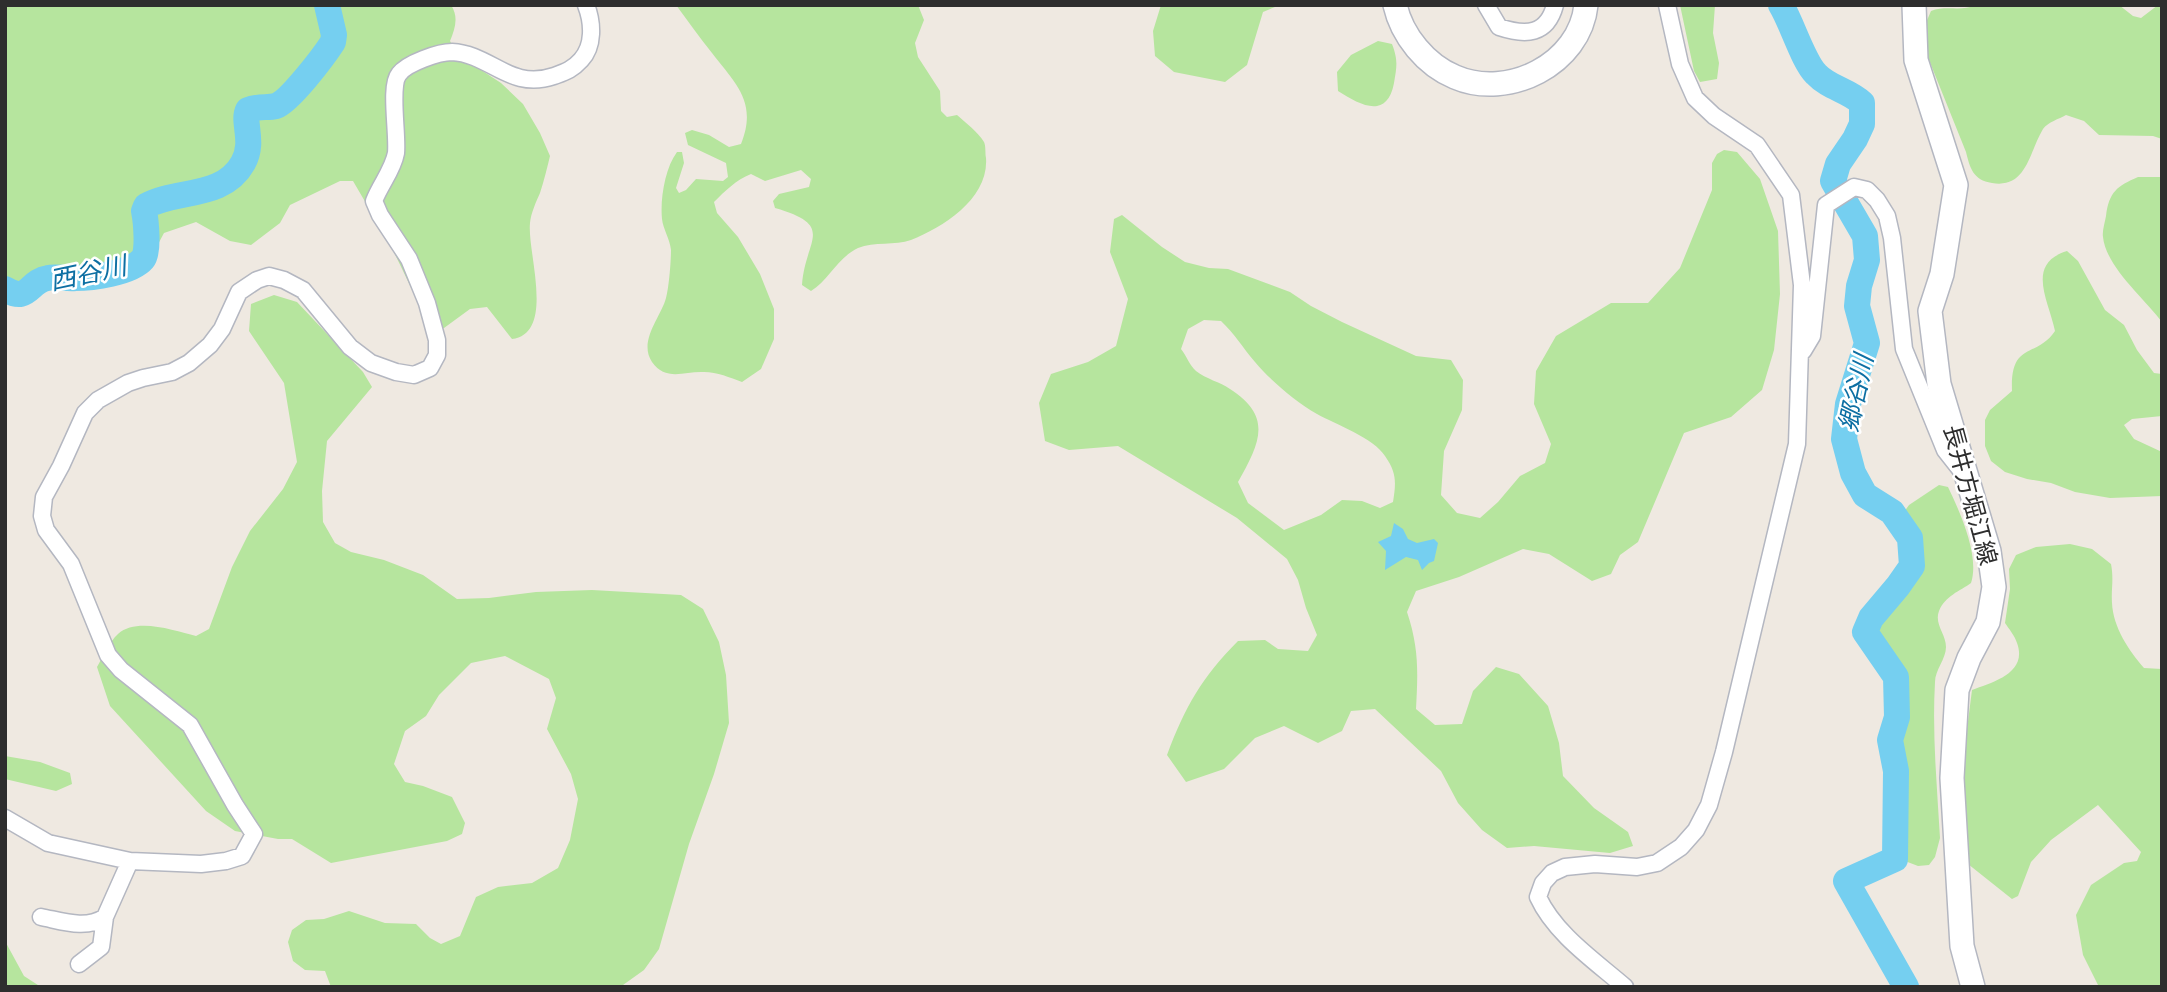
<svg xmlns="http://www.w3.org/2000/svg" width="2167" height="992" viewBox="0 0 2167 992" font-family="'Alegreya Sans','Noto Sans JP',sans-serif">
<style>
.green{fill:#b6e59e;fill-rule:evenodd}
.water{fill:#75cff0}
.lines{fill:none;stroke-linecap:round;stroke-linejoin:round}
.river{stroke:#75cff0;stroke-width:26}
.minor-casing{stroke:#b4b7c1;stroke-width:19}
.secondary-casing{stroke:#b4b7c1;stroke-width:26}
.minor{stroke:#fff;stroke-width:16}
.secondary{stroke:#fff;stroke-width:23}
.labels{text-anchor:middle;stroke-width:5;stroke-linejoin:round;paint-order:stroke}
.street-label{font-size:24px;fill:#2e2e2e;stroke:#fff}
.water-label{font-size:26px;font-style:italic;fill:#0d6fa3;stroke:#fff}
</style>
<rect width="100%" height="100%" fill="#efe9e1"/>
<path class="green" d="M5,5H451C459,17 455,29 450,41L462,61L478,68L501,83L523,104L540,133L550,156C547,168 544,181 540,193C536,202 531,213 530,223C527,253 556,333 512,339L487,307L470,309L444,328L430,327L391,246L353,181H340L290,205L280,223L251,245L230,241L196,222L164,233L149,261L110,282L65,287L18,290L5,288Z
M676,5H918L924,20L915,43L918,57L940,91L941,111L947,117L957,115C966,123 978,132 984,142C986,146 985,153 986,158C989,198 944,227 911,240C895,246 874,241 858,248C837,258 829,280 811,291L802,285C805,239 837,226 775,208L773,201L779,194L809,187L811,179L801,170L765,181L751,174C736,180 725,191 714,202L717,213L738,237L760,274L774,309V339L761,369L742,382C729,377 715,371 701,372C683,372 665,381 652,362C638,341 661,317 666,298C669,287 671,261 671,250C670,239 663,229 662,219C660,199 665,168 677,152H682L684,163L676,188L679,193L686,190L696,179L723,181L728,177L726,163L688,145L685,133L692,130L709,135L729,147L741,144C758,102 735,83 712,53C699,37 688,21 676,5Z
M1161,5H1280L1263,12L1247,65L1225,82L1174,72L1155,56L1153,31Z
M1680,5H1715L1713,33L1719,63L1717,79L1700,82L1694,71Z
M1976,5H2119L2133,16L2141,18L2158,5H2162V139L2153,136L2099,135L2084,121L2066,115C2059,119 2048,122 2043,129C2029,152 2027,189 1992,183C1973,180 1970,168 1966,152L1925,50V25L1931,11C1946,5 1961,12 1976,5Z
M1378,41L1392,44C1398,60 1397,66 1394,83C1387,120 1360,105 1338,91L1337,72L1351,55Z
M1724,150L1737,152L1760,179L1778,231L1780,294L1774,350L1762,390L1731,417L1684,433L1638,542L1620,555L1611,574L1592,581L1549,554L1523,549L1459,577L1416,591L1407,612C1419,648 1418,672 1416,709L1435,725L1462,724L1473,691L1496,667L1519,674L1548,706L1559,743L1563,776L1594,808L1628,832L1633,846L1610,853L1534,846L1507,848L1482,830L1458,803L1441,771L1375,709L1351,711L1342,731L1318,743L1284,726L1255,738L1224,769L1186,782L1167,755C1185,707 1202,677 1238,641L1265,640L1278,649L1308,651L1317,635L1306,608L1298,580L1287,559L1237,518L1118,446L1069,450L1045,441L1039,403L1051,374L1088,362L1116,346L1128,299L1110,252L1114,219L1122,215L1162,247L1185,262L1209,268L1228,269L1290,292L1311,306L1342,322L1416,356L1451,360L1463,380L1462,410L1444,451L1441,495L1457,513L1480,518L1498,502L1520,476L1545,463L1551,444L1534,404L1536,371L1556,336L1611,303H1648L1680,268L1712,190V163L1717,154ZM1204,320L1221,321C1234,333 1243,348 1255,362C1271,381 1295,401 1317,414C1335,424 1374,438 1385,456C1397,473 1396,483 1393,502L1380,508L1362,501L1342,500L1321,515L1284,530L1248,503L1238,482C1259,444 1274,417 1230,389C1220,382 1206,379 1196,371C1190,366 1186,355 1181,349L1188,329Z
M2138,177H2162V322C2145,299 2106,267 2103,237C2102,231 2105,222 2106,216C2109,192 2117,186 2138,177Z
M2067,251L2078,261L2105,310L2124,325L2137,350L2154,373L2162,374V416L2132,419L2124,425L2134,439L2162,452V496L2110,498L2075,492L2051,483L2027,479L2005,472L1991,461L1985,446V420L1990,410L2012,391C2010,341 2036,359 2055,331C2049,301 2025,264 2067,251Z
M274,295L297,302L363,372L372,387L327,441L322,491L323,522L335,543L351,552L384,560L423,575L457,599L489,598L536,592L592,590L681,595L703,609L719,642L726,675L729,723L714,774L689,844L659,949L644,970L623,985L331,987L325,971L305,970L293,961L288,942L292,930L306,920L324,919L349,911L385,923L416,924L430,938L441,944L460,936L476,897L498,887L532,883L558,868L570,840L578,799L571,774L547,729L556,698L549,679L505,656L471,663L439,695L426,716L405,731L394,764L405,782L423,786L452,797L465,823L462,834L447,841L331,863L292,839H278L235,831L206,811L110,706L97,667C103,657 109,642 118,634C137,617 175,631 196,636L209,629L232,567L250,531L283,489L297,462L284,383L249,331L251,304Z
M1939,485L1948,487C1960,512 1980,556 1971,583C1960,591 1945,596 1939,611C1934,624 1946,634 1946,647C1946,659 1935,670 1935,682C1932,734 1937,786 1940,838L1935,857L1929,865L1918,866L1905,861L1900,850L1899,770L1894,740L1900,718L1898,676L1868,632C1878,609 1909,587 1914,567C1919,549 1908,530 1904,512L1909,505Z
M2070,544L2092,549L2111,564C2114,580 2111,588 2112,603C2113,627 2129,651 2144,668L2162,669V987H2099L2083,955L2076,915L2091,885L2124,863L2137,861L2141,852L2098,805L2051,840L2031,862L2018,896L2012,899L1968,864L1961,776L1972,690C1993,682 2028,673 2017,643C2015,636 2009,629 2005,623L2010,589L2009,569L2016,555L2036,547Z
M5,756L40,762L70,773L72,784L56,791L5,779Z
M5,941L24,976L41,987H5Z"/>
<path class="water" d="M1394,523L1403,529L1408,539L1417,543L1434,539L1438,543L1434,561L1429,563L1422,570L1418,560L1406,557L1385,570L1386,551L1378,542L1391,536Z"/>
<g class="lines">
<path class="river" d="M1781,5C1792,23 1803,61 1816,74C1829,88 1848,90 1862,103V124L1855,139L1838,164L1833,181L1865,236L1867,260L1859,286L1857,306L1867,343L1848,404L1844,439L1853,473L1865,495L1892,512L1910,538L1912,566L1898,586L1871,618L1865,632L1896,677L1897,717L1890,740L1896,771L1895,859L1846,881L1906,987
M5,289C29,304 28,281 48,278C56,276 67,279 75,278C92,278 131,273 143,259C149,252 146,221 144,211L146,206C177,189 223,199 243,163C255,142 242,122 248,110C258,106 267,108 276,106C290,101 324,56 333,42L334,35L327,5"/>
<g class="minor-casing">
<path id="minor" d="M1486,5L1499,27C1526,36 1547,35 1555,5
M1803,351L1812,336L1826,205L1854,187L1867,190L1877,200L1887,216L1892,238L1904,349L1945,450L1960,469
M5,818L48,843L130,861L201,864L226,861L242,856L254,834L235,805L190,725L121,670L108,655L71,564L46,530L42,516L44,497L61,466L85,413L98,400L128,383L143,378L172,372L189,363L210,345L222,329L239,292L257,280L269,276L284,280L303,290L350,347L371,363L396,372L414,375L430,368L437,355V340L427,303L409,259L380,215L374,201C380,185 393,170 396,153C398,133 389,86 399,74C407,63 439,52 452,52C491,54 510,91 554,76C565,72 572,70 581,60C594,46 593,23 586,5
M41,917C62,921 86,930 105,917L130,861
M79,964L101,947L105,917
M1625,987C1595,961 1555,934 1538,897L1543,883L1552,873L1565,867L1595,864L1637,867L1657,863L1681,847L1696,830L1709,805L1724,752L1797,444L1802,285L1791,195L1757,145L1714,116L1695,98L1680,64L1667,5"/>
</g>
<g class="secondary-casing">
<path id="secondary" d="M1395,5C1402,36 1426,65 1455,77C1508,100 1580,64 1586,5
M1914,5L1916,60L1956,185L1942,274L1930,311L1939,384L1989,551L1994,587L1988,622L1969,658L1957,690L1952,778L1962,946L1973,987"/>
</g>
<use href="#minor" class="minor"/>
<use href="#secondary" class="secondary"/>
</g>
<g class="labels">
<g class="street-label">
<text transform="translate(1970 495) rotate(75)" y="8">長井方堀江線</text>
</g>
<g class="water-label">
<text transform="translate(88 273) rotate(-12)" y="9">西谷川</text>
<text transform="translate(1856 393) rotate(-78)" y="9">郷谷川</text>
</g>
</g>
<rect width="2167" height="992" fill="none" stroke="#2e2e2e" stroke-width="14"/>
</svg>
